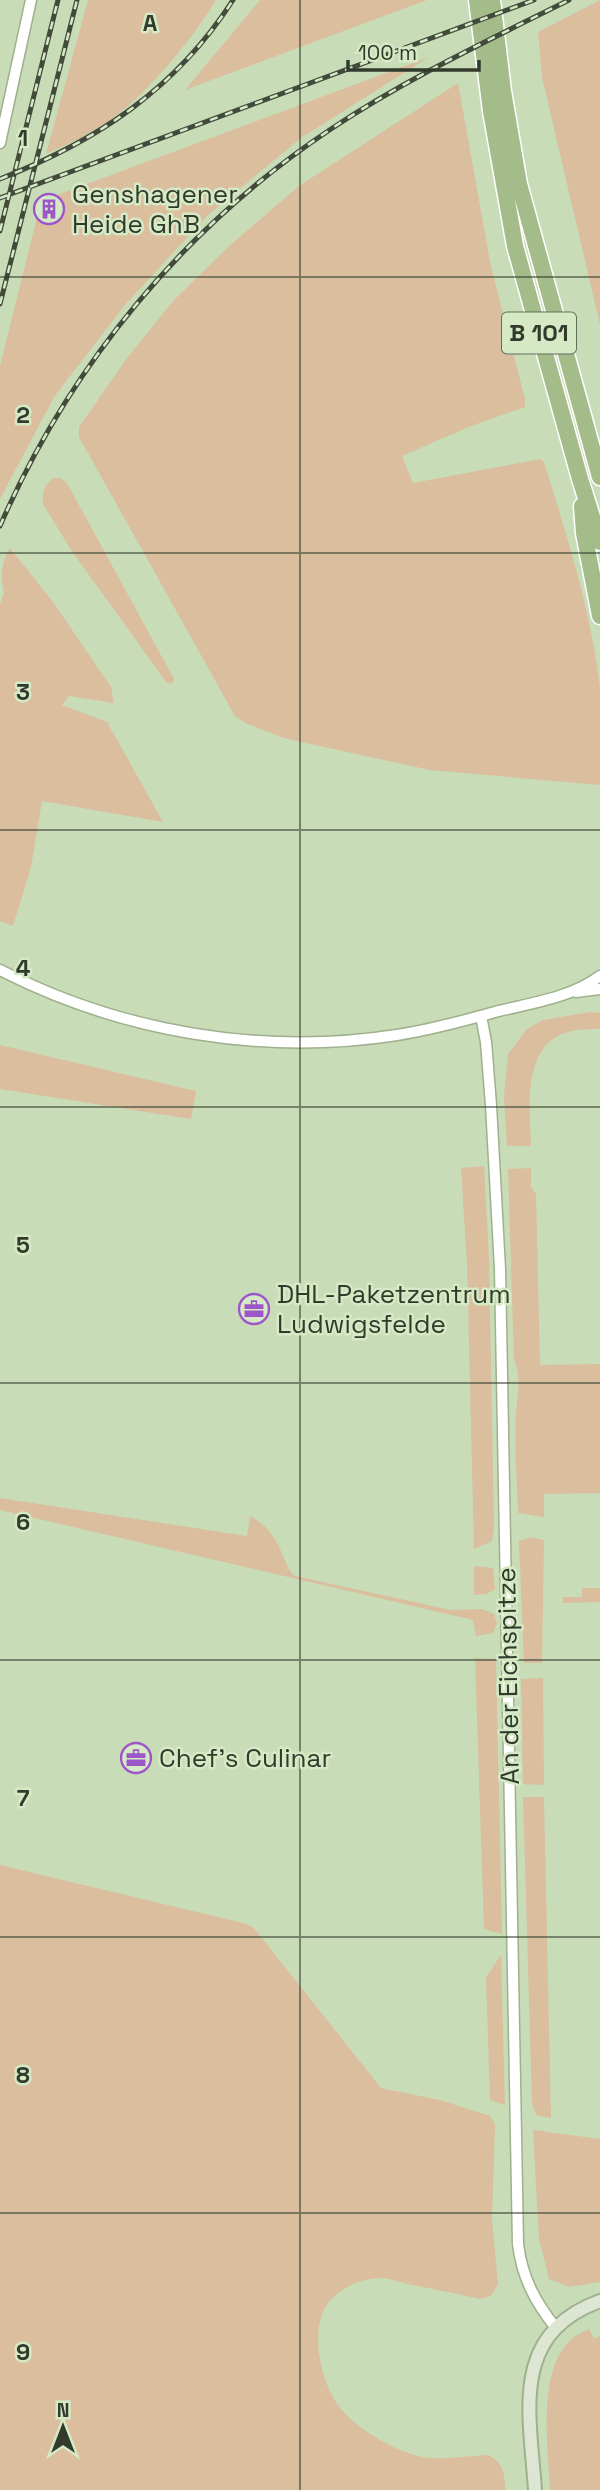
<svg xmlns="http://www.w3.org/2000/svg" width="600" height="2490" viewBox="0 0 600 2490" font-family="'Space Grotesk',sans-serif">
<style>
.green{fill:#dabe9d}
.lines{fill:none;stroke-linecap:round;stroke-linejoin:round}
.minor-casing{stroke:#9eb08d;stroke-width:13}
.secondary-casing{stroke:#9eb08d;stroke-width:16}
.trunk-casing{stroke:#fff;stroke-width:19}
.minor{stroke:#fff;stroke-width:10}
.secondary{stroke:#dce6d3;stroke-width:12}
.trunk{stroke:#a3bc8a;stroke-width:16}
.rail-casing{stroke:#424b3b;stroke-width:5}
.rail{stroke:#d6e9c5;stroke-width:2.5;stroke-dasharray:8;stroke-linecap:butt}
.grid{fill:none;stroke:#323a2c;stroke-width:2;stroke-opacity:0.55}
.labels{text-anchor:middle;stroke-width:5;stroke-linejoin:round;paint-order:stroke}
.shield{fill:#d6e9c5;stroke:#636e5a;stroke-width:2}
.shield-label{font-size:24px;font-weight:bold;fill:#323a2c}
.poi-label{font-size:26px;fill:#323a2c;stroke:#d6e9c5;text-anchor:start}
.street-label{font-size:26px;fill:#323a2c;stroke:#d6e9c5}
.grid-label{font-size:23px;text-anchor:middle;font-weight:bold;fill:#323a2c;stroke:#d6e9c5;stroke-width:5;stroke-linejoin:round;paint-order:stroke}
</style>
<rect width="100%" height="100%" fill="#c9dcb8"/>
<path class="green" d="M88,0H216C195,36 147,94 113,118C92,133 69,144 46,154Z
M260,0H427L185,90Z
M600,0V325L542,77L538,32Z
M429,57L301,138L206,217L125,305L54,397L0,499V366L41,201Z
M458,83L491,267L525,399V407L471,426L402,456L413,483L540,459L544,462C567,536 591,611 600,687C600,719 600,753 600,785L430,770L287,739L245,723L235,716L79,437V427L127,358L173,301L228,247L299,186Z
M53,478H60L67,483L174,679L172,684L166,682L71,550L43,504C42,492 44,486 53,478Z
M10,548L53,602L111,687L114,703L69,696L62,705L107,722L163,822L42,801L31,867L13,926L0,921V604L4,593C0,576 1,563 10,548Z
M590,1012L600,1013V1029C590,1029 578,1029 568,1032C521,1045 530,1109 531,1146H507L504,1096L508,1054L527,1029L543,1020Z
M0,1045L196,1091L191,1119L0,1089Z
M484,1166L489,1258L494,1528L492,1541L474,1549L467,1264L461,1168Z
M531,1168V1187L536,1194L540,1365L600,1364V1493L544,1494V1517L518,1513C517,1481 514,1447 516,1414C517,1396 522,1378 514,1360L508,1169Z
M0,1498L247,1536L250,1516C267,1525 276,1538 283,1556C287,1564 288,1570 295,1576L451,1610L482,1609L494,1614L497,1623L493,1633L476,1636L473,1620L0,1510Z
M531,1537L544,1540L542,1663H524L519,1541Z
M474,1566L493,1568L495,1589L487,1594L474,1595Z
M582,1588H600V1602L563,1603V1597H582Z
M475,1658L496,1659L502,1934L484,1929Z
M543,1678L544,1785L523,1784L521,1679Z
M523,1797H544L551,2118L536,2115L532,2103Z
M0,1865L243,1923L253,1927L381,2088L440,2100L490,2116L495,2124L492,2220L498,2284L491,2296L480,2299C457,2294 435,2289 412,2285C402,2283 390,2278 380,2278C358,2278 327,2294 321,2317C313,2345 323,2387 341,2409C359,2430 391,2449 418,2456C436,2461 468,2456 488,2455C504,2463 504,2473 506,2490H0Z
M501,1955L505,2105L490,2100L486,1977Z
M533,2130L600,2139V2282L569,2287L549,2279L539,2239Z
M589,2329L594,2339L600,2336V2490H550C548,2447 536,2366 574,2337C578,2334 584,2332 589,2329Z"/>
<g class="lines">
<g class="minor-casing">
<path id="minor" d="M0,143L31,0
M0,970C121,1032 262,1056 397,1035C430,1030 463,1021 495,1012C530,1003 571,998 600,976
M576,992L600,989
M481,1016L486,1042L491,1105L500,1269L518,2244C522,2277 535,2302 556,2328"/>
</g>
<g class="secondary-casing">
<path id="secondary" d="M535,2490C530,2414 509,2334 600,2301"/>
</g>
<g class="trunk-casing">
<path id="trunk" d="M477,0L491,111L515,246L580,479L600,542
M492,0L503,91L519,184L600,477
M582,506L584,533L600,616"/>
</g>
<use href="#minor" class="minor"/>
<use href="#secondary" class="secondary"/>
<use href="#trunk" class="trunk"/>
<g class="rail-casing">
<path id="rail" d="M0,179C97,141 176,89 233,0
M0,198L534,0
M0,231L58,0
M0,304L77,0
M0,526C70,365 185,226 331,129C406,79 489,40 569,0"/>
</g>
<use href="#rail" class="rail"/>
</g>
<path class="grid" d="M300,0V2490M0,277H600M0,553H600M0,830H600M0,1107H600M0,1383H600M0,1660H600M0,1937H600M0,2213H600"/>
<defs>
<g id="building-ring" transform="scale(1.575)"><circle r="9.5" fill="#d6e9c5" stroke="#9d56c9" stroke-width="1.5"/><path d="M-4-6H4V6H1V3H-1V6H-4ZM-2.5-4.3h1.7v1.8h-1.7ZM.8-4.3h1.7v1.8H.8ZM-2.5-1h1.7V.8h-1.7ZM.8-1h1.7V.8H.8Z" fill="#9d56c9"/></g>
<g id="office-ring" transform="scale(1.575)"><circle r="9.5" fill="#d6e9c5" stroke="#9d56c9" stroke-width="1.5"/><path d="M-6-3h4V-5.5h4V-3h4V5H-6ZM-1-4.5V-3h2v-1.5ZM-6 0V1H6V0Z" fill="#9d56c9"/></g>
</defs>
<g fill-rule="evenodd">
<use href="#building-ring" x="49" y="209"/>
<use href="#office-ring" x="254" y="1309"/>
<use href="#office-ring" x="136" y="1758"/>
</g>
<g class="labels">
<rect class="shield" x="502" y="312.5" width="74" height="41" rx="5"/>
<g class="shield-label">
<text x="539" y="341">B 101</text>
</g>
<g class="poi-label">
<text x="72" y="203">Genshagener<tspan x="72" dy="30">Heide GhB</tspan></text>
<text x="277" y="1303">DHL-Paketzentrum<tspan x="277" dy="30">Ludwigsfelde</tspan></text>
<text x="159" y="1767">Chef's Culinar</text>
</g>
<g class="street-label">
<text transform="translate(508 1676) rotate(-91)" y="9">An der Eichspitze</text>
</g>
</g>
<g class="grid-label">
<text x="150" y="31">A</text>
<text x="23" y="146">1</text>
<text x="23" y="423">2</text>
<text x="23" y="700">3</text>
<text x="23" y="976">4</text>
<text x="23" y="1253">5</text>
<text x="23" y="1530">6</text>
<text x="23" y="1806">7</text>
<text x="23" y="2083">8</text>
<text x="23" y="2360">9</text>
</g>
<g transform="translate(63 2427)" stroke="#d6e9c5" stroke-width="5" paint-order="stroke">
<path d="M0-5L12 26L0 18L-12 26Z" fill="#323a2c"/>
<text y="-10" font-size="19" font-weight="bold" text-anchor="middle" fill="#323a2c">N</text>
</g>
<path d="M348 60v10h131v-10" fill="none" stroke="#323a2c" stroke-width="3.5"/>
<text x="358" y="60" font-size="21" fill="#323a2c" stroke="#d6e9c5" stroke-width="5" paint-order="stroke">100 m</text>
</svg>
